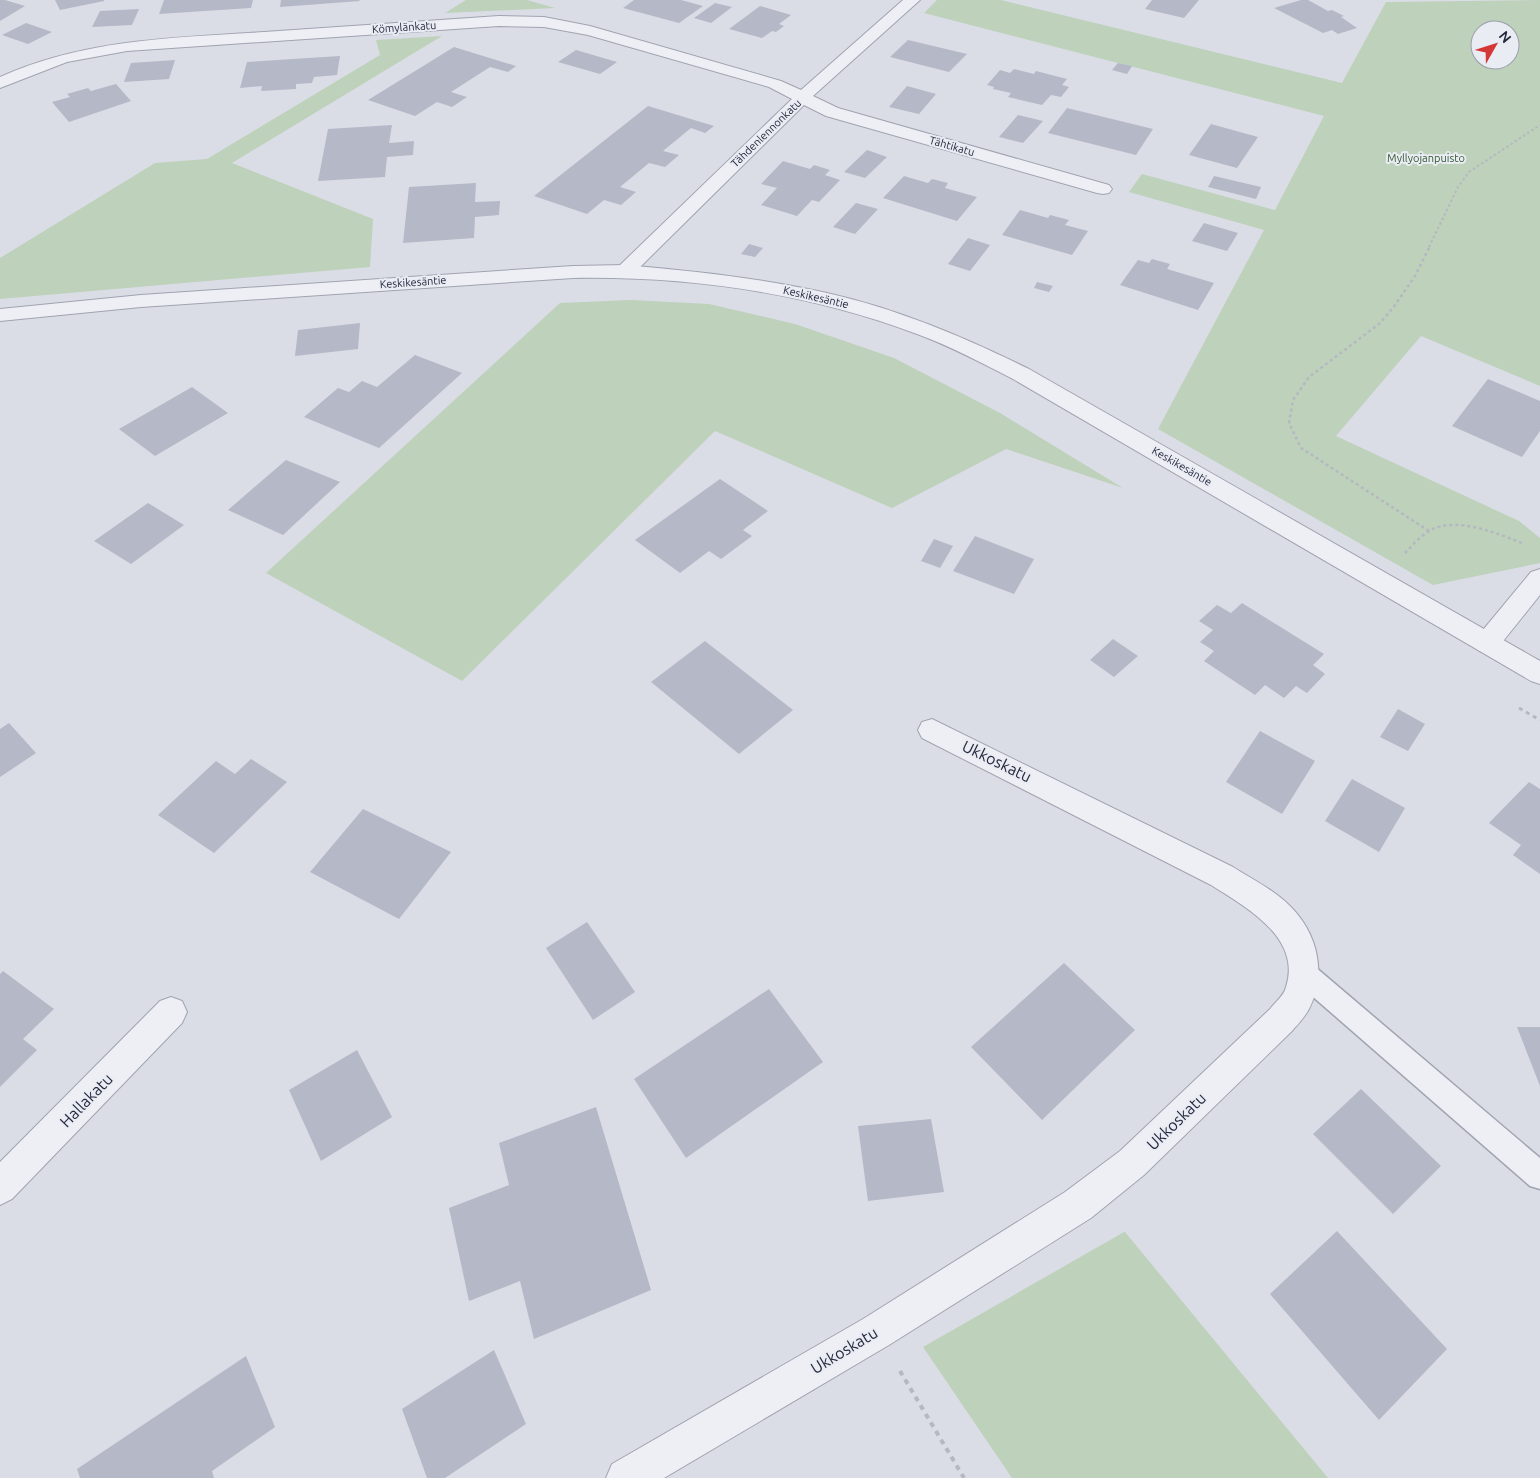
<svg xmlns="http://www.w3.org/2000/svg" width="1540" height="1478" viewBox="0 0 1540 1478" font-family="Ubuntu,sans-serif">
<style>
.green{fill:#bdd1bb;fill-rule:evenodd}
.building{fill:#b5b8c6}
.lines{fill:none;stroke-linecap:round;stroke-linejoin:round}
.service-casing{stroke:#a0a3b0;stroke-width:3}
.minor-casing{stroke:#a0a3b0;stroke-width:2}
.tertiary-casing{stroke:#a0a3b0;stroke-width:2}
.path-far3{stroke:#b5b8c1;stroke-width:2;stroke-dasharray:2.5 2.5;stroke-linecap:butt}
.path-far2{stroke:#b5b8c1;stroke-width:2.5;stroke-dasharray:3 3;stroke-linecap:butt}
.path-far1{stroke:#b5b8c1;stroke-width:3;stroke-dasharray:4 4;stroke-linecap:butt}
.path{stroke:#b5b8c1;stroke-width:4;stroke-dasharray:5 5;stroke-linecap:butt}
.service{fill:#edeff5;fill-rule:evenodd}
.minor{fill:#edeff5;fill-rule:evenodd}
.tertiary{fill:#edeff5;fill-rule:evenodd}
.labels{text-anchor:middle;stroke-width:4;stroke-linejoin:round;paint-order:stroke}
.far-street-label{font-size:11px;fill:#24293d;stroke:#eaecf4}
.far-park-label{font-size:11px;fill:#325931;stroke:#eaecf4}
.near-street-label{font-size:16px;fill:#24293d;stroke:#eaecf4}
</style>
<rect width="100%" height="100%" fill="#dbdde6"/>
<path class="green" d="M466,0H527L555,8L445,13Z
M937,0H1001L1342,83L1386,2L1540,0V386L1421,336L1336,436L1519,521L1540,538V563L1433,585L1158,429L1264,230L1129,192L1142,174L1275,210L1324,116L924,13ZM1480,30H1510V60H1480Z
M442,36L232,163L373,219L370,267L0,299V258L155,163L207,159L380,55L376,40Z
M631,300L709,304L795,324L894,358L1000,413L1123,488L1006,449L892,508L715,431L462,681L266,573L560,303Z
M1124,1232H1125L1328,1478H1012L923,1347Z"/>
<path class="building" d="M0,0H5L25,6L0,21Z
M55,0H104V1L60,10Z
M164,0H253L251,8L159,14Z
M281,0H359L360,1L280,7Z
M634,0H681L703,6L679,23L623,8Z
M1152,0H1199L1184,18L1145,9Z
M1301,0H1308L1328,11L1332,10L1344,16L1341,17L1357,28L1338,34L1332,30L1323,33L1274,8Z
M715,3L732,7L711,23L694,18Z
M760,6L791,15L779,24L784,26L776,32L772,31L762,38L729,29Z
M139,9L132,25L92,27L100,11Z
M26,23L52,32L28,44L2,35Z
M908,40L967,54L949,72L890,57Z
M454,47L516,66L508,72L490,67L451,92L467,97L452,107L437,102L415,116L368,100Z
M576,50L617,62L600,74L558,62Z
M340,56L337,75L314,77L312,83L296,84V89L261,91L262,86L240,88L247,62Z
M175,60L169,79L124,82L131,63Z
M1118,63L1132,66L1127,74L1112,70Z
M1014,69L1034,74L1036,71L1067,79L1062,85L1069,87L1061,97L1051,95L1042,105L1008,97L1011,93L993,89L994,87L987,85L1000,70L1010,73Z
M116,84L131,101L69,122L52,102L70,97L67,94L88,88L91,91Z
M907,86L936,94L919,114L889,107Z
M648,106L714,126L705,133L691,128L663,151L679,155L665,167L649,163L620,187L636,192L621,205L604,200L587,214L534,196Z
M1067,108L1153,129L1136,155L1048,133Z
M1018,115L1043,121L1023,143L999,137Z
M1211,124L1258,137L1237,168L1189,155Z
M392,125L389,143L414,141L413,155L387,157L385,177L318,181L328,129Z
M867,150L887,157L865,178L844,172Z
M783,161L810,169L814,165L830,170L825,175L840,180L819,202L812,200L797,216L761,205L777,188L761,184Z
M904,176L928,183L932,179L948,183L945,188L977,197L957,221L883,198Z
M1214,176L1261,187L1256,199L1208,187Z
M476,183L475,202L500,201L499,215L475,217L474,238L403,243L409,187Z
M856,203L878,209L855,234L833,227Z
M1020,210L1048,218L1050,215L1069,220L1065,225L1088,231L1072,255L1002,235Z
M1204,223L1238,233L1227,251L1192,241Z
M968,238L990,245L970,271L948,264Z
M749,244L763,248L755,257L741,254Z
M1152,259L1170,264L1167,269L1214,283L1198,310L1120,285L1138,260L1149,263Z
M1037,282L1053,286L1049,292L1034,288Z
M360,323L358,349L295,356L298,330Z
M415,355L462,373L379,448L304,417L338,388L349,392L362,381L377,387Z
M1488,379L1540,401V431L1522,457L1452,426Z
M192,387L228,413L155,456L119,429Z
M286,460L340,482L283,535L228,510Z
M720,479L768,511L743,530L752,536L721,559L709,551L680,573L635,540Z
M148,503L184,525L131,564L94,541Z
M975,536L1034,559L1014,594L953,571Z
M934,539L953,546L940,568L921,561Z
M1242,603L1324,654L1313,665L1325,674L1307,693L1296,686L1284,698L1265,685L1255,695L1204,661L1214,651L1200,642L1213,630L1199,621L1217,605L1231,613Z
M1113,639L1138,656L1114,677L1090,660Z
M705,641L793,710L739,754L651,682Z
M1398,709L1425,724L1408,751L1380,737Z
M9,723L36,753L0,777V729Z
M1260,731L1315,761L1282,814L1226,782Z
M251,759L287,782L214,853L158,815L216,761L235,774Z
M1352,779L1405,808L1379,852L1325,821Z
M1529,782L1540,789V874L1513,855L1521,845L1489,823Z
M363,809L451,852L399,919L310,872Z
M587,922L635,992L593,1020L546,948Z
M1064,963L1135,1030L1042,1120L971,1047Z
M3,971L54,1009L23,1039L37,1050L0,1087V974Z
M769,989L823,1062L686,1158L634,1079Z
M1517,1027H1540V1086Z
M357,1050L392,1117L321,1161L289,1090Z
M1361,1089L1441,1166L1393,1214L1313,1134Z
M596,1107L651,1290L534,1339L520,1281L469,1301L449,1208L509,1185L499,1143Z
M931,1119L944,1192L868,1201L858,1126Z
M1337,1231L1447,1349L1379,1420L1270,1294Z
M494,1350L526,1424L445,1478H427L402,1409Z
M246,1356L275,1427L212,1471L214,1478H80L77,1469Z"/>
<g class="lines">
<g class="service-casing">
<path id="service" d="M1305,963L1314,966L1540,1158V1189L1530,1186L1296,982L1293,974L1296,966Z"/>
</g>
<g class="minor-casing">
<path id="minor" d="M903,0H920L813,96L838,108L1109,185L1112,189L1109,193L1103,194L1097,193L826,116L804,105L632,275L625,277L618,275L615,271L618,267L792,99L769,87L588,35L544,27L499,26L127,51L67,62L0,88V77C84,39 173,38 264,32C342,27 421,21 499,16L544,17L590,26L781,81L801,90Z
M1540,569V595L1496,650L1487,653L1478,650L1474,643L1478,636L1531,572Z
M932,719L1233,867C1252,879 1274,890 1290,906C1318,934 1327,974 1309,1009C1305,1017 1298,1024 1292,1031L1144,1175L1091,1218L889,1345L664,1478H606L612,1464L863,1319L1065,1192L1120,1151L1270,1009C1275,1002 1284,996 1286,987C1302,938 1246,907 1211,885L922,738L918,730L922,722Z
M171,997L182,1001L187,1012L182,1023L12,1199L0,1205V1162L160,1001Z"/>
</g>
<g class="tertiary-casing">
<path id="tertiary" d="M625,265C693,271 761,278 827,293C898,309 964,337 1029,369L1540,661V684L1531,681L1013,379C982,363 950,346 917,334C808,293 689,276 573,278L141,307L0,321V309L141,295L573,266Z"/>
</g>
<path class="path-far3" d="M1429,247L1458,187L1469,172L1540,125"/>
<path class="path-far2" d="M1429,531L1301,448L1289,423L1293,400L1309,377L1379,324L1393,308L1415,276L1430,246
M1405,553C1413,545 1421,535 1431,530C1456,516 1500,534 1524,544"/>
<path class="path-far1" d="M1519,708L1540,720"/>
<path class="path" d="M900,1371L964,1478"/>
<use href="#service" class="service"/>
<use href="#minor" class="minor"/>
<use href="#tertiary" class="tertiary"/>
</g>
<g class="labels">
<g class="far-street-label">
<text transform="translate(404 27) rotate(-4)" y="4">Kömylänkatu</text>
<text transform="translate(766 133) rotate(-44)" y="4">Tähdenlennonkatu</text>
<text transform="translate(952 146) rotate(16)" y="4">Tähtikatu</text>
<text transform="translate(413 282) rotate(-4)" y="4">Keskikesäntie</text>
<text transform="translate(816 297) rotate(13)" y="4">Keskikesäntie</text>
<text transform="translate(1182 466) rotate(30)" y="4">Keskikesäntie</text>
</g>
<g class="far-park-label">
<text x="1426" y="162">Myllyojanpuisto</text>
</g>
<g class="near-street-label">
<text transform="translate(997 761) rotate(26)" y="6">Ukkoskatu</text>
<text transform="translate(86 1100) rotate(-46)" y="6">Hallakatu</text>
<text transform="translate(1176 1121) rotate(-44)" y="6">Ukkoskatu</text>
<text transform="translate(844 1350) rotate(-31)" y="6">Ukkoskatu</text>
</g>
</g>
<g transform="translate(1495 45) rotate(51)"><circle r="24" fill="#eaecf4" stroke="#9b9eab"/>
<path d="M0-4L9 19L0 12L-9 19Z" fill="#d53736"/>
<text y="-8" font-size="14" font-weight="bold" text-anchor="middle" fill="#24293d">N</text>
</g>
</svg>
